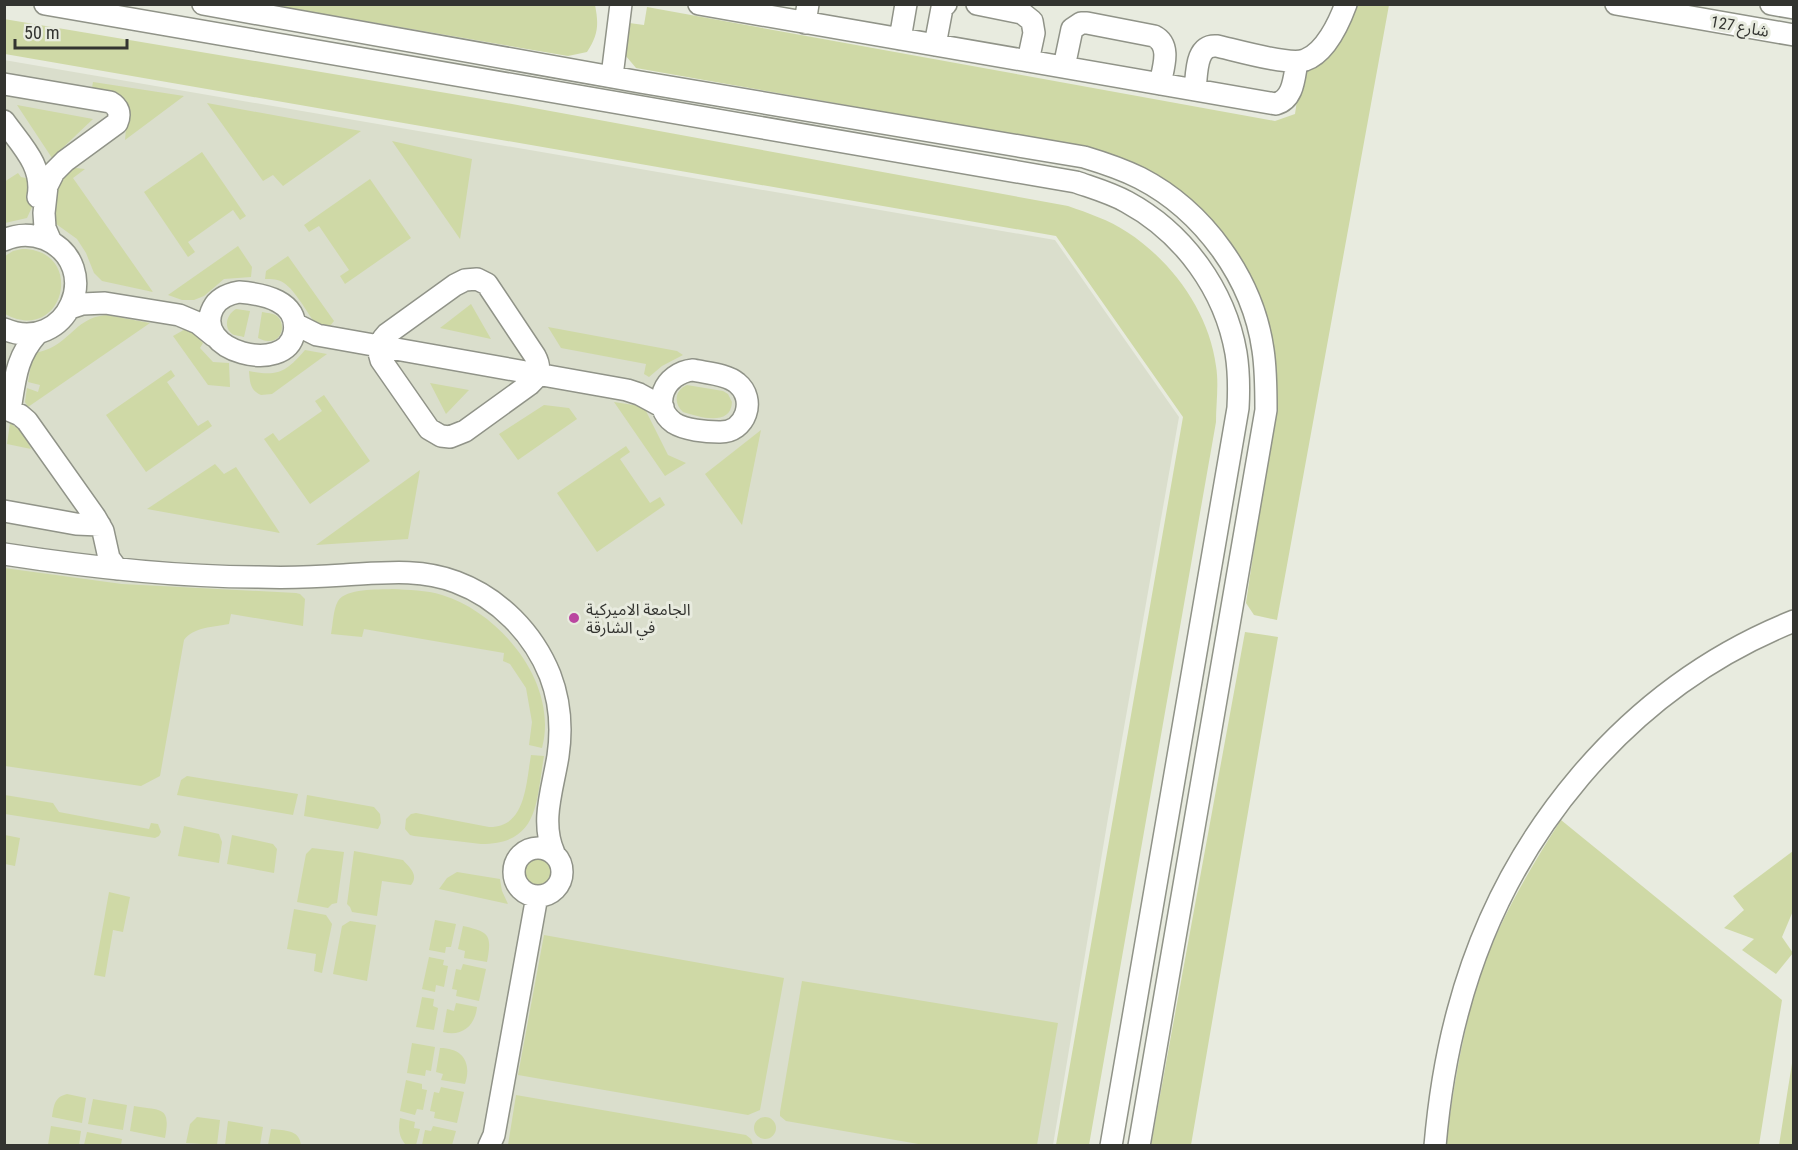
<svg xmlns="http://www.w3.org/2000/svg" width="1798" height="1150" viewBox="0 0 1798 1150" font-family="'Roboto Condensed','Noto Sans Arabic',sans-serif">
<style>
.built{fill:#dadecc}
.green{fill:#cfd9a6}
.lines{fill:none;stroke-linecap:round;stroke-linejoin:round}
.minor-casing{stroke:#909388;stroke-width:24}
.minor{stroke:#fff;stroke-width:21}
.poi-dot{fill:#ba46a0;stroke:#e8ebdf;stroke-width:2}
.labels{text-anchor:middle;stroke-width:6;stroke-linejoin:round;paint-order:stroke}
.street-label{font-size:16px;fill:#333430;stroke:#e8ebdf}
.poi-label{font-size:16px;fill:#333430;stroke:#e8ebdf;text-anchor:start}
</style>
<rect width="100%" height="100%" fill="#e8ebdf"/>
<path class="built" d="M4,60L1055,240L1179,417L1108,818L1053,1145H5Z"/>
<path class="green" d="M272,5H595C599,25 598,35 587,52L568,56Z
M1351,5H1389L1277,620L1254,615L1246,603L1272,427L1258,304L1156,176L1113,155L1085,147L636,68L620,49L622,22L644,25L647,7L1275,121L1295,114L1301,73Z
M4,19L506,103L1068,206C1088,213 1109,220 1127,232C1172,261 1209,312 1216,366C1219,384 1216,404 1216,422L1089,1145H1056L1183,417L1056,236L5,54Z
M93,82L184,96L125,140L127,116L91,93Z
M207,103L361,131L283,186L273,175L263,181Z
M17,105L93,119L52,158Z
M392,141L472,159L460,239Z
M202,152L246,216L240,220L233,210L188,242L195,252L188,257L144,192Z
M67,167L85,169L73,178L153,292L102,281L94,273L86,253L77,239L52,221L58,176Z
M18,173L21,177L35,180L32,207L27,218L5,223L4,182Z
M370,179L411,238L345,284L340,276L349,270L319,226L309,232L304,225Z
M238,246L252,267L251,277L224,279L204,296L194,300H182L168,295Z
M22,249C87,249 64,346 5,314V256L13,251Z
M288,256L334,321C320,341 307,309 300,301C296,295 290,287 284,283C279,279 271,279 265,279L266,271Z
M471,304L491,339L440,328Z
M236,309L250,311L244,337C244,337 235,335 234,335C222,328 227,314 236,309Z
M262,312C267,313 273,313 277,316C287,325 281,342 268,341C264,341 261,339 258,338Z
M106,315L150,323L28,407L25,402L27,388L38,392L40,385L28,382L33,353C69,349 72,318 106,315Z
M189,327L203,343L200,348L213,362L229,363L230,387L208,385L173,336Z
M548,327L677,351L683,355L662,366L649,377L644,374L646,364L561,348Z
M305,350L327,354L272,394L261,395C250,390 250,383 249,371C278,377 286,372 305,350Z
M171,370L175,376L167,382L198,426L208,420L212,426L146,472L106,415Z
M430,383L469,390L446,414Z
M687,385L723,391L728,394L732,402C731,427 699,417 683,412C673,403 675,390 687,385Z
M324,395L370,461L310,504L264,439L273,433L279,441L322,411L315,401Z
M614,402L640,406L646,411L668,455L686,463L665,476Z
M544,405L569,408L577,419L518,460L499,434Z
M10,423L24,433L31,449L7,444Z
M761,430L742,525L705,474Z
M626,446L630,452L620,459L650,503L660,497L665,505L597,552L557,493Z
M215,464L224,474L236,467L280,533L147,509Z
M420,470L408,539L316,545Z
M4,568L122,584L296,593L300,594L305,599L303,626L231,614L229,624C214,627 193,627 184,640L160,776L141,786L5,766Z
M392,589C409,590 426,590 442,595C501,613 559,684 542,748L529,745L532,722L526,688L510,664L503,661L504,653L364,629L362,637L331,634C333,624 333,610 338,601C346,588 378,590 392,589Z
M1245,632L1278,637L1191,1145H1151Z
M531,755L544,756C536,801 540,844 481,844L414,836L410,835L405,829L406,819L411,814L416,813L489,827C526,828 526,783 531,755Z
M187,776L298,794L293,815L177,795L181,780Z
M5,795L53,803L59,812L149,829L151,823L158,824L161,832L159,836L155,838L5,814Z
M307,795L374,807L380,814L381,823L378,829L304,816Z
M1561,820L1782,1000L1759,1145L1446,1146C1451,1103 1458,1061 1468,1019C1471,1006 1473,991 1478,979C1499,922 1528,871 1561,820Z
M184,826L219,834L222,842L219,863L178,856Z
M5,835L20,838L15,866L5,864Z
M232,835L273,844L277,849L274,873L227,864Z
M312,848L344,852L337,903L332,904L328,908L297,902L306,854Z
M354,851L403,860C410,868 419,875 411,885L382,881L377,916L352,912L350,907L347,904Z
M1793,851V911L1782,937L1793,953L1776,974L1742,950L1754,939L1724,928L1744,910L1733,896Z
M522 872a16 16 0 1 1 32 0a16 16 0 1 1-32 0Z
M457,872L500,879L502,891L508,904L439,889L447,878Z
M109,892L130,897L123,932L113,930L105,977L94,975Z
M294,909L326,915L332,924L322,973L314,971L316,954L287,949Z
M435,920L456,924L451,947H446L445,953L429,950Z
M350,921L376,925L367,981L333,974L342,926Z
M463,926C490,932 492,935 487,962L464,958L465,951L458,949Z
M544,935L784,978L760,1110L748,1115L518,1075Z
M429,957L444,960L443,965L448,966L444,987L436,985L435,992L422,989Z
M463,964L486,969L479,1001L456,996L457,990L452,989L456,969L461,970Z
M802,981L1058,1023L1037,1145H924L786,1121L780,1116V1112Z
M422,997L434,999L433,1006L438,1008L434,1030L416,1027Z
M456,1003L477,1007C475,1026 462,1037 443,1032L447,1009L454,1011Z
M412,1043L435,1047L431,1071L426,1070L425,1076L407,1073Z
M440,1048C463,1048 472,1063 465,1084L441,1080L443,1074L436,1072Z
M1793,1057V1145H1779Z
M406,1080L422,1084V1089L427,1090L423,1110L417,1109L415,1115L400,1111Z
M441,1087L464,1092L457,1123L434,1118L435,1112L430,1111L434,1092L439,1093Z
M67,1094L86,1098L82,1123L52,1117C54,1106 54,1097 67,1094Z
M516,1095L746,1135L751,1139L753,1145H508Z
M93,1099L127,1105L123,1130L88,1124Z
M134,1106C162,1111 171,1106 165,1138L130,1131Z
M754 1128a11 11 0 1 1 22 0a11 11 0 1 1-22 0Z
M197,1117L220,1120L217,1145L186,1143L190,1124Z
M400,1118L415,1122L414,1128L420,1129L416,1145H406C399,1137 398,1129 400,1118Z
M228,1121L263,1127L260,1145H225Z
M51,1126L81,1131L79,1145H48Z
M433,1126L456,1131L452,1145H422L425,1130L431,1131Z
M271,1129C285,1131 299,1129 301,1145H268Z
M87,1132L122,1139L121,1145H84Z"/>
<g class="lines">
<g class="minor-casing">
<path id="minor" d="M45,4L1076,182C1093,188 1111,193 1127,202C1184,233 1225,290 1236,353C1239,372 1239,390 1238,408L1111,1146
M203,4L640,82L1084,157C1104,163 1122,169 1140,178C1204,211 1253,279 1263,350C1266,370 1266,390 1266,410L1139,1146
M699,4L1276,104C1294,99 1294,77 1297,62
M977,4L1022,13L1032,21L1034,33L1028,61
M1616,4L1794,35
M1771,4L1794,8
M805,23L808,4
M900,39L906,4
M935,45L942,8L946,4
M1064,67L1072,29L1081,23H1087L1154,36C1172,45 1163,68 1160,84
M612,76L621,4
M4,84L110,102C119,107 121,114 117,123L65,161L54,172L47,186L44,213L45,228L51,242
M1195,90C1197,74 1195,44 1217,46C1235,50 1290,66 1305,60C1325,53 1339,23 1346,4
M4,121C21,145 44,166 38,197
M4,240C17,234 32,234 45,239C106,266 67,356 4,329
M477,279L487,284L535,356C541,367 539,376 530,384L465,431L450,437L441,436L429,429L381,360C377,349 379,342 387,334L455,285L465,280Z
M239,292C263,294 300,301 294,333C286,376 191,351 213,308C218,298 228,294 239,292Z
M70,308L82,304L105,303L179,315L198,323L214,336
M295,324L317,335L627,390L639,394L663,407
M693,370C706,373 727,374 737,383C757,399 746,433 719,432C706,432 685,430 674,423C650,406 664,373 693,370Z
M4,408L20,415L27,421L95,517L103,531L109,558L117,569
M10,410C15,380 16,357 37,334
M4,511L76,524L100,525
M4,554C88,567 173,577 258,577C286,578 315,577 344,575C382,573 420,568 456,582C499,598 533,633 550,675C560,701 562,729 558,756C553,788 540,822 554,853
M514 872a24 24 0 1 1 48 0a24 24 0 1 1-48 0Z
M489,1146L494,1135L537,896
M1435,1146C1439,1100 1446,1055 1458,1011C1504,838 1626,688 1794,621"/>
</g>
<use href="#minor" class="minor"/>
</g>
<circle class="poi-dot" cx="574" cy="618" r="6"/>
<g class="labels">
<g class="street-label">
<text transform="translate(1740 26) rotate(10)" y="6">شارع 127</text>
</g>
<g class="poi-label">
<text x="586" y="615">الجامعة الاميركية<tspan x="586" dy="18">في الشارقة</tspan></text>
</g>
</g>
<rect width="1798" height="1150" fill="none" stroke="#333430" stroke-width="12"/>
<path d="M15 39v9h112v-9" fill="none" stroke="#333430" stroke-width="3"/>
<text x="24" y="39" font-size="18" fill="#333430" stroke="#e8ebdf" stroke-width="4.5" paint-order="stroke">50 m</text>
</svg>
